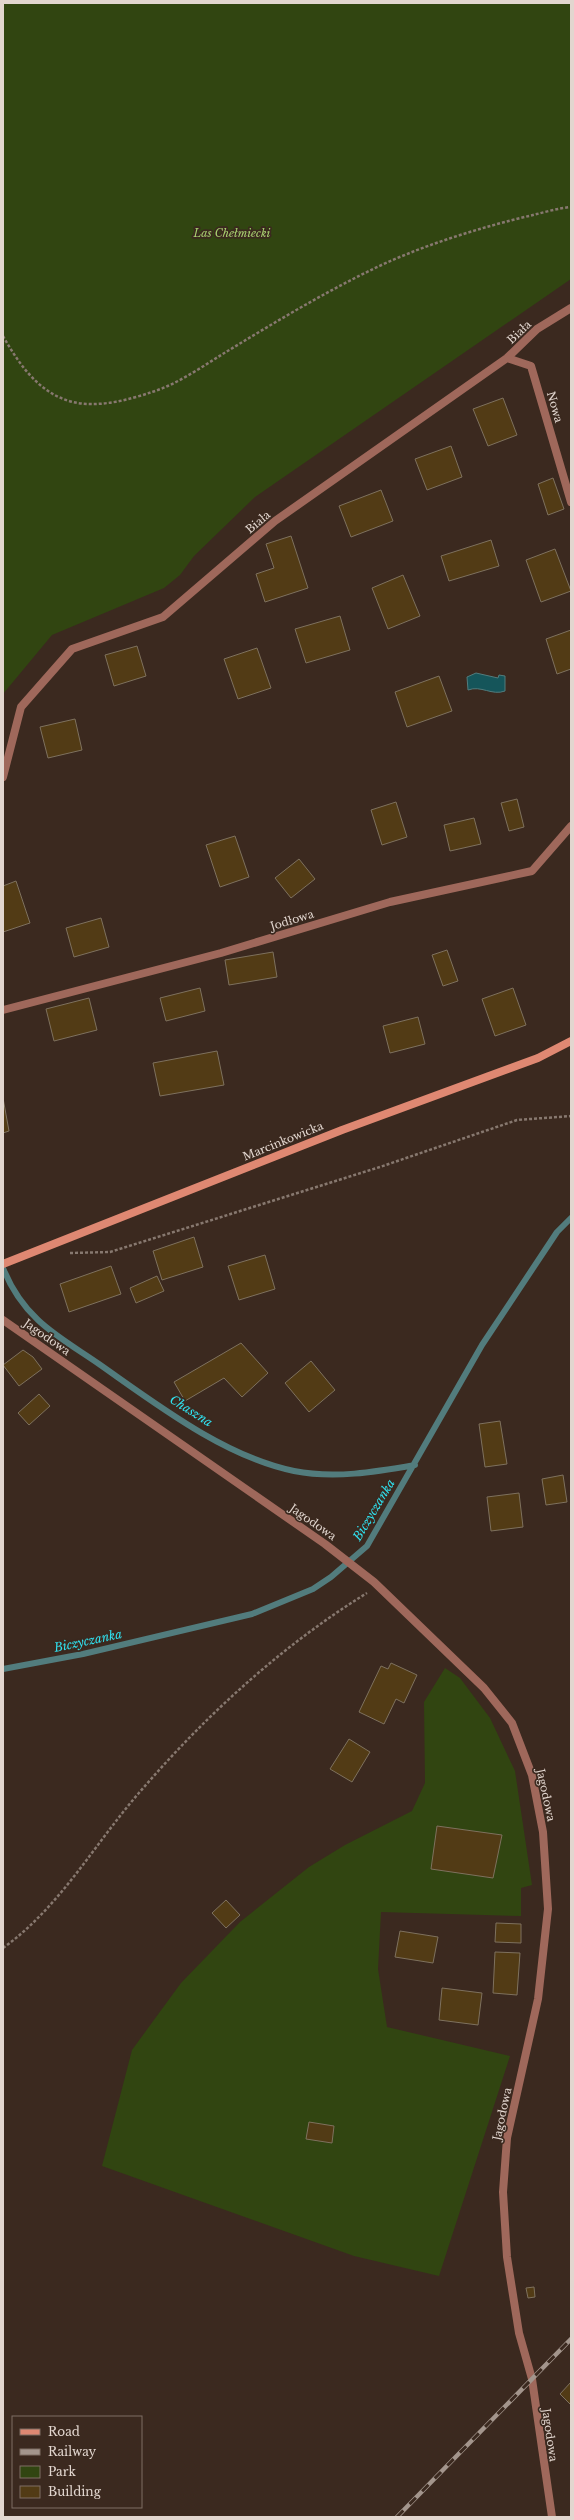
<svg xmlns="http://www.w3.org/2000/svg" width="574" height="2520" viewBox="0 0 574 2520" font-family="'Libre Baskerville',serif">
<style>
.green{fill:#314511}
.water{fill:#15555a;stroke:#527c7d}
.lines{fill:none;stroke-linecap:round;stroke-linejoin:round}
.stream{stroke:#527c7d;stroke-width:6}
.building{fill:#523b15;stroke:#7e715e}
.path{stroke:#87786f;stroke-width:2.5;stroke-dasharray:3 2;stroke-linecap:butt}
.street{stroke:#9f685b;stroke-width:8}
.secondary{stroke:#df8872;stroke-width:8}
.rail-casing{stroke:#a3958c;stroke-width:4.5}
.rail{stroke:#3b291f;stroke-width:3;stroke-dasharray:9;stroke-linecap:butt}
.labels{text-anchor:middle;stroke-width:3.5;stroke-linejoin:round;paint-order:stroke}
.park-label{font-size:11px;font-style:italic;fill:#a8d170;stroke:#3b291f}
.street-label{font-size:11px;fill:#e2d6cf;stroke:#3b291f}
.water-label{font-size:12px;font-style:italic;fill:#30e1ef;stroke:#3b291f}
</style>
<rect width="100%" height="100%" fill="#3b291f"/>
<path class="green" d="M3,3H571V279L255,497L194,556L180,575L164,588L52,635L3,694Z
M445,1668L460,1678L490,1718L515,1771L532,1885L521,1888V1916L381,1912L378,1969L387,2027L510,2056L439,2276L354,2256L102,2166L132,2050L181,1983L240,1922L309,1867L345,1845L412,1811L425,1783L424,1702Z"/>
<path class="water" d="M476,673L498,678L499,675L505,676V691C492,696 481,685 468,690L467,677Z"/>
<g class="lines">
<path class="stream" d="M3,1268C11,1288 22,1305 38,1320C56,1337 79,1350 99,1364C156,1404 225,1457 294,1471C334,1479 375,1472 415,1465
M3,1669L83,1654L252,1614L313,1589L331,1577L367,1546L482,1345L557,1232L571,1218"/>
</g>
<path class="building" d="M503,398L517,435L488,446L473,409Z
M451,446L462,477L427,490L415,459Z
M553,478L564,509L548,515L538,484Z
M381,490L393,521L351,537L339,506Z
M291,536L308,588L265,602L256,574L274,568L266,544Z
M491,540L499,566L449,581L441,556Z
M555,549L571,591L541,602L526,560Z
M403,575L420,616L388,629L372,588Z
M340,616L350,650L306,663L295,629Z
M571,630V669L557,674L546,639Z
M137,646L146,676L114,686L105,655Z
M257,648L271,688L238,699L224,659Z
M439,676L452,711L407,727L395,692Z
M75,719L82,750L48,758L40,727Z
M517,799L524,827L509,831L501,803Z
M396,802L407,837L382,845L371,810Z
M474,818L481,844L450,851L444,825Z
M235,836L249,877L220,887L206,845Z
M299,859L315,879L291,898L275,878Z
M16,881L30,923L3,932V886Z
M101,918L109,947L74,957L66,928Z
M447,950L458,981L443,986L432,955Z
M273,952L277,977L229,985L225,960Z
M200,988L205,1011L166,1021L160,998Z
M513,988L526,1025L495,1036L482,999Z
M89,998L97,1030L54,1041L46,1009Z
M418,1017L425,1044L390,1053L383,1026Z
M217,1051L224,1085L160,1096L153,1063Z
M3,1098L9,1131L3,1133Z
M194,1237L203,1267L162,1280L153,1251Z
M265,1255L275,1289L239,1300L228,1266Z
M111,1266L121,1294L69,1312L60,1284Z
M157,1276L164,1291L136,1303L130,1288Z
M241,1343L268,1373L242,1397L224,1378L185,1401L174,1382Z
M23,1350L33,1357L42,1369L19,1386L3,1365Z
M311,1361L335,1390L309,1412L285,1383Z
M39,1394L50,1406L29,1425L18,1413Z
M500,1421L507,1464L485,1467L479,1424Z
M563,1475L567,1502L546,1505L542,1479Z
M519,1493L523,1527L491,1531L487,1497Z
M391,1663L417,1675L404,1703L396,1699L384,1724L359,1712L381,1666L388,1669Z
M349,1739L370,1752L352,1782L330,1769Z
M437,1826L502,1835L493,1878L431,1869Z
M226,1900L240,1915L226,1928L212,1913Z
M496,1923L521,1924V1943L495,1942Z
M400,1931L438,1937L433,1963L395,1957Z
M495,1952L520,1953L517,1995L493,1993Z
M442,1988L482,1993L478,2025L439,2020Z
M309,2122L334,2126L332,2143L306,2139Z
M534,2287L535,2297L528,2298L526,2288Z
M571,2382V2405L560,2394Z"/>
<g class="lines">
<path class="path" d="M3,336C19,364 39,394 73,402C97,408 129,400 152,392C178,384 203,366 226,352C272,324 320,295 369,271C417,247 481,227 533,215C545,212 559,208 571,207
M70,1253L110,1252L380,1167L517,1120L571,1116
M3,1948C59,1908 94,1845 138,1794C204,1717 281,1646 367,1593"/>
<path class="street" d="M507,358L531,366L571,502
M3,777L21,707L72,649L163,617L275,521L507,358L537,329L571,308
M3,1010L221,953L390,902L532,871L571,826
M3,1320L325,1544L374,1582L484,1688L512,1723L532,1775L543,1832L548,1909L538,1999L507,2138L503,2192L507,2257L519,2333L532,2379L552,2517"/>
<path class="secondary" d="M3,1264L342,1130L538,1058L571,1041"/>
<g class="rail-casing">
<path id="rail" d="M397,2517L571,2339"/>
</g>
<use href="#rail" class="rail"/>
</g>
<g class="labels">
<g class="park-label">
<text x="232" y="237">Las Chełmiecki</text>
</g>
<g class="street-label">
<text transform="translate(519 332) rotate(-43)" y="4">Biała</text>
<text transform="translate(555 407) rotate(74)" y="4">Nowa</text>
<text transform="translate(258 522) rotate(-40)" y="4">Biała</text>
<text transform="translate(292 920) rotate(-17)" y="4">Jodłowa</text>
<text transform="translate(283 1141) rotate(-22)" y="4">Marcinkowicka</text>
<text transform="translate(47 1337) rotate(35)" y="4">Jagodowa</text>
<text transform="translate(313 1522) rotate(35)" y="4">Jagodowa</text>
<text transform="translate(546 1795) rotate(78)" y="4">Jagodowa</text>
<text transform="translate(502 2114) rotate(-78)" y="4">Jagodowa</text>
<text transform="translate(550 2435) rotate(82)" y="4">Jagodowa</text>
</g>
<g class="water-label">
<text transform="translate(191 1411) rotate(32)" y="4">Chaszna</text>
<text transform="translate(374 1510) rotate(-59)" y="4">Biczyczanka</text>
<text transform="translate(88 1641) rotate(-12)" y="4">Biczyczanka</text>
</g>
</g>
<rect width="574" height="2520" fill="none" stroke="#e2d6cf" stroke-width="8"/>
<rect x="12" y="2416" width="130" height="92" fill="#3b291f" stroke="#7e6e65"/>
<rect x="20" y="2429" width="20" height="6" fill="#df8872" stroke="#7e6e65"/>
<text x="48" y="2436" font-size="12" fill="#e2d6cf">Road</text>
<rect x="20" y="2449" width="20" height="6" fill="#a3958c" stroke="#7e6e65"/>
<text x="48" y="2456" font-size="12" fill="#e2d6cf">Railway</text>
<rect x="20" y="2466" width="20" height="12" fill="#314511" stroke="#7e6e65"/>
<text x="48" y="2476" font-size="12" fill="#e2d6cf">Park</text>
<rect x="20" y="2486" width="20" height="12" fill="#523b15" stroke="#7e6e65"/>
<text x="48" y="2496" font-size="12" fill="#e2d6cf">Building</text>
</svg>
